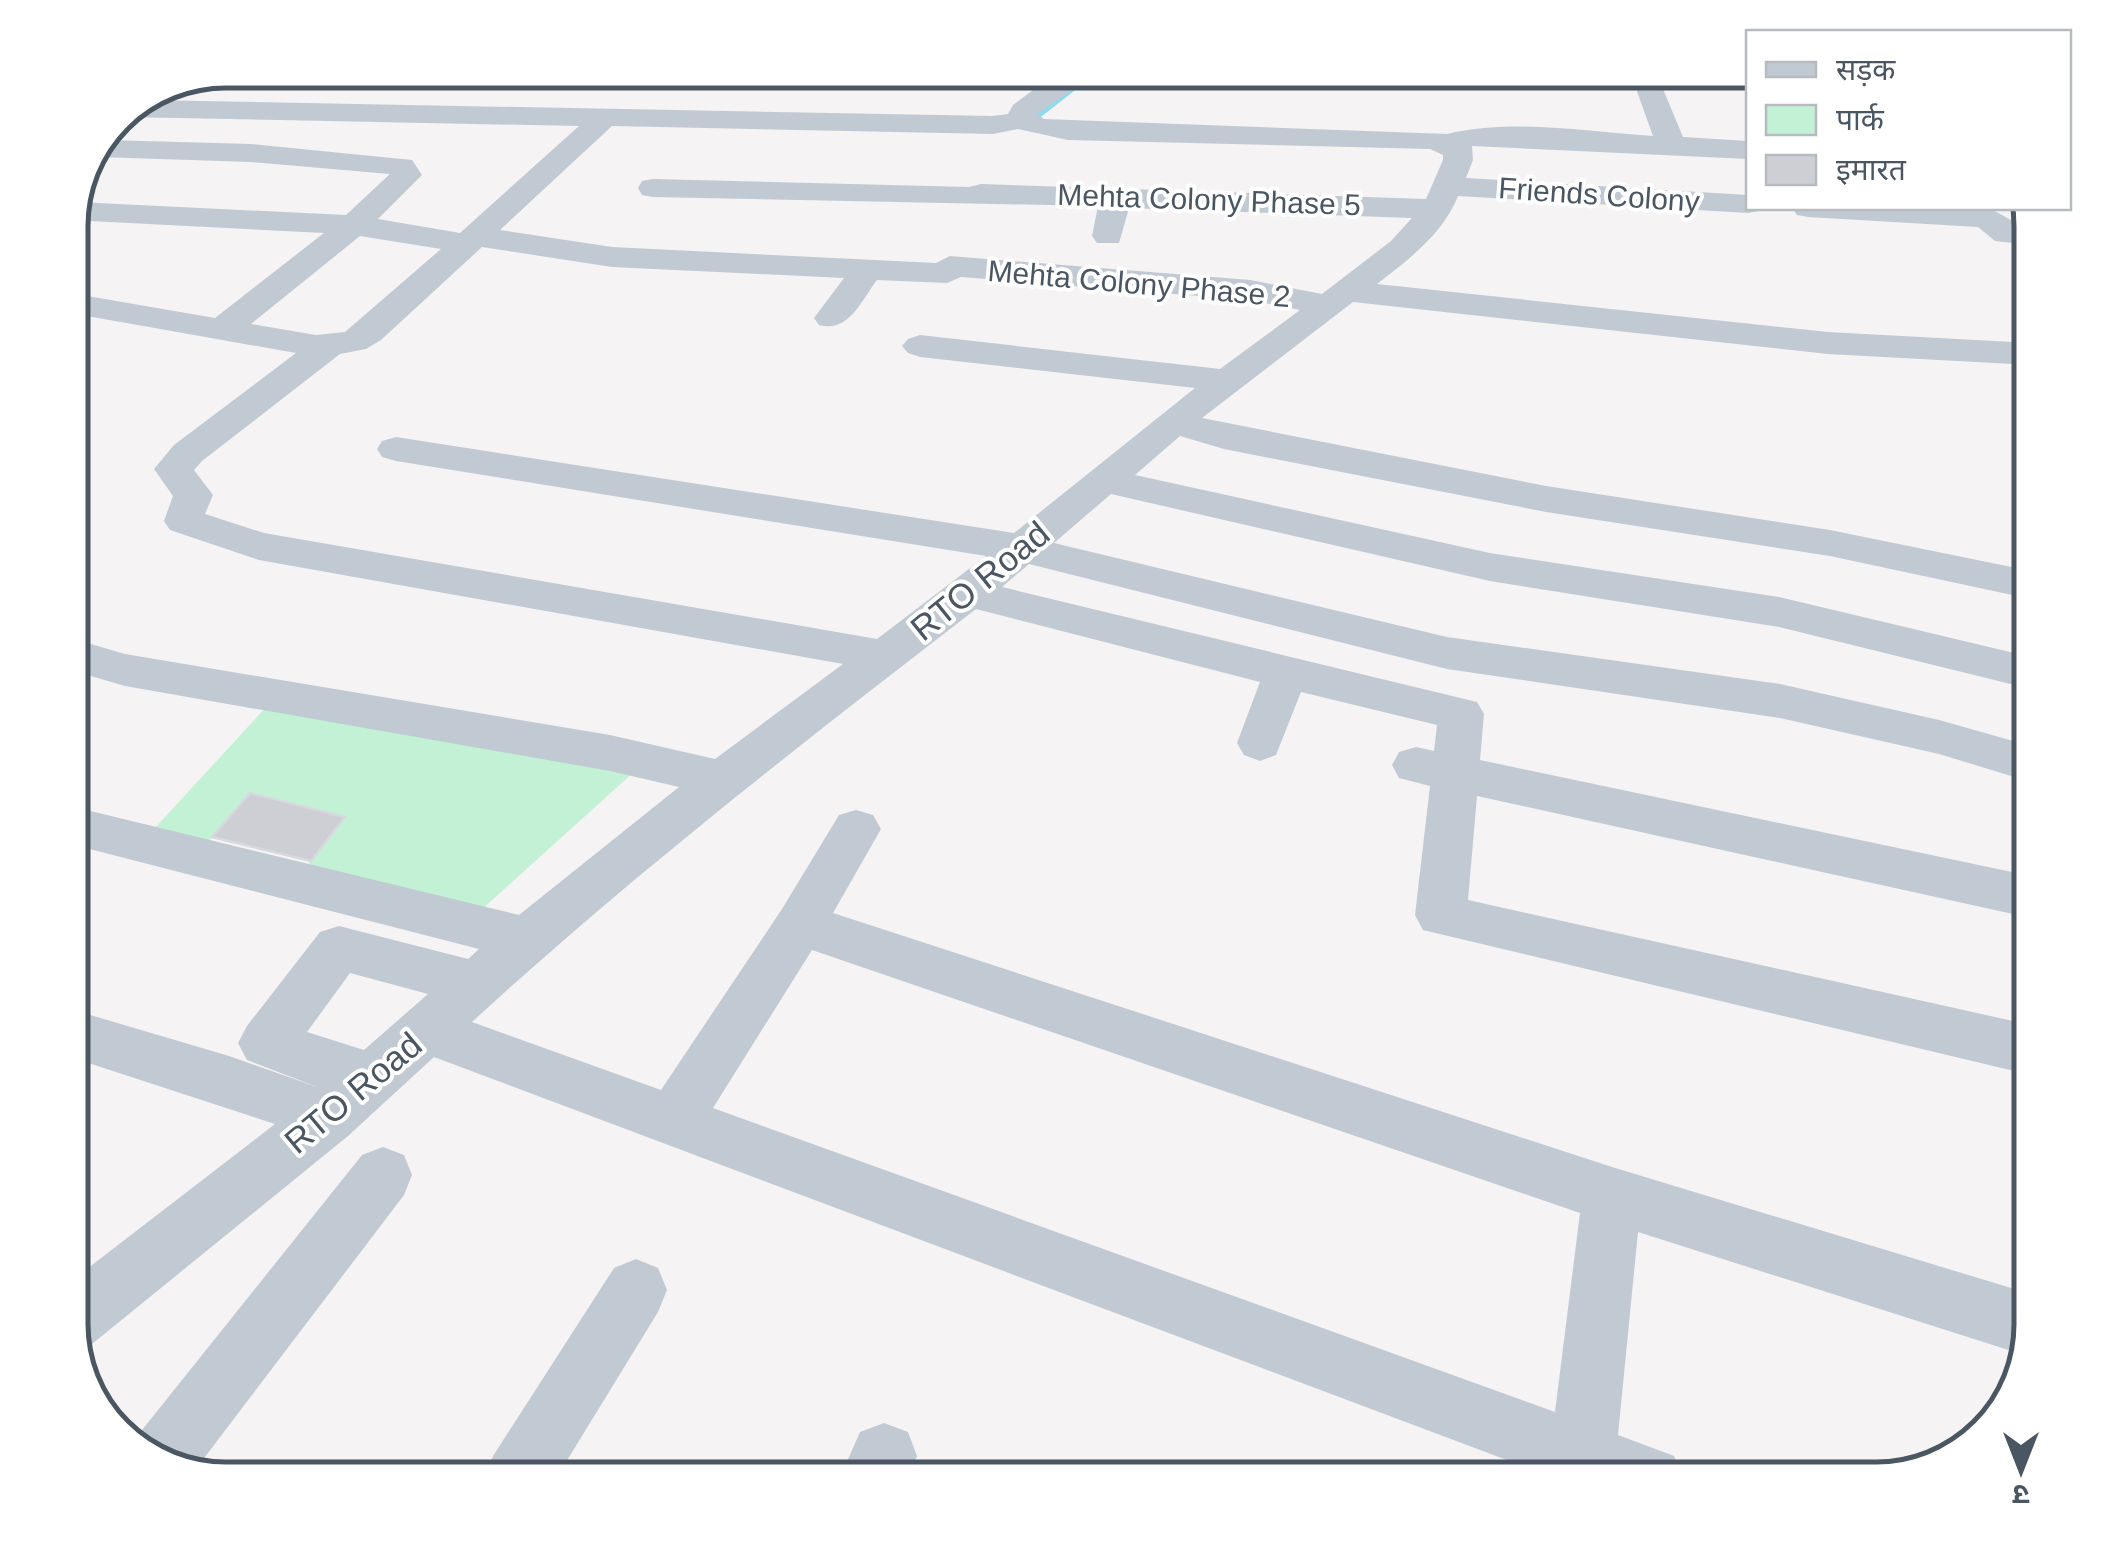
<svg xmlns="http://www.w3.org/2000/svg" width="2101" height="1550" viewBox="0 0 2101 1550" font-family="Arial,'Noto Sans Devanagari',sans-serif">
<style>
.green{fill:#c3f1d5}
.lines{fill:none;stroke-linecap:round;stroke-linejoin:round}
.stream{stroke:#90daee;stroke-width:6}
.building{fill:#cdcfd5;stroke:#d7d9de;stroke-width:2.5}
.minor{fill:#c1cad2;fill-rule:evenodd}
.labels{text-anchor:middle;stroke-width:8;stroke-linejoin:round;paint-order:stroke}
.far-street-label{font-size:30px;fill:#4a5661;stroke:#fff}
.street-label{font-size:35px;fill:#4a5661;stroke:#fff}
.rim{fill:none;stroke:#4a5661;stroke-width:5}
</style>
<rect width="100%" height="100%" fill="#f5f3f3"/>
<path class="green" d="M269,704L635,771L480,911L305,868L345,817L250,793L208,842L154,829Z"/>
<g class="lines">
<path class="stream" d="M1040,114L1096,70"/>
</g>
<path class="building" d="M250,793L345,817L311,861L212,837Z"/>
<g class="lines">
<path class="minor" d="M961,70H1093L1084,82L1037,114L1044,119L1447,134C1512,118 1587,132 1653,136L1634,83L1648,75L1658,77L1683,137L1748,141V159L1472,146L1473,160L1466,178L1748,195V208H1761L1759,211L1748,213L1458,196C1443,234 1408,260 1377,284L1828,332L2031,343V365L1828,354L1353,302L1202,418L1546,486L1830,530L2031,571V599L1830,556L1546,512L1224,449L1180,436L1135,475L1490,553L1779,597L2031,657V689L1779,627L1490,581L1111,494L1054,543L1447,637L1780,684L1939,720L2031,746V782L1939,754L1780,718L1447,669L1029,564L1002,587L1477,702L1484,714L1480,760L2031,876V918L1477,796L1468,900L2031,1025V1075L1423,930L1415,915L1430,786L1399,778L1392,765L1399,752L1416,747L1434,751L1437,725L1301,692L1276,755L1260,761L1244,755L1237,743L1260,682L976,609C805,741 632,875 472,1022L661,1090L782,909L839,815L856,810L873,815L881,829L833,913L1612,1167L2031,1294V1326L2021,1354L1638,1232L1618,1435L1674,1456L1684,1480H1560L434,1057L348,1136L92,1344L75,1351L70,1335V1282L275,1124L70,1057V1009L229,1056L320,1088L247,1060L238,1043L247,1026L320,932L339,926L468,959L479,949L70,844V806L519,915L679,787L610,771L125,686L70,670V638L125,654L610,735L715,759L843,664L259,560L170,530L164,521L173,496L154,469L174,445L296,353L70,313V293L215,318L324,233L70,220L77,202L346,215L390,174L251,162L99,157L107,140L251,144L412,160L422,175L378,219L460,233L579,126L124,117L119,115L122,109L146,100L993,116L1008,114L1013,105L1044,82L975,78ZM612,126L993,134L1018,129L1068,140L1430,149L1443,155V160L1426,199L981,184L969,187L653,179L642,181L638,188L642,195L653,197L1098,206L1092,236L1097,243H1119L1129,208L1412,218L1391,241L1322,294L1250,280L950,256L936,263L612,247L500,230ZM360,236L441,249L345,332L316,335L251,324ZM482,247L612,267L844,278L814,318L819,325C849,333 861,301 877,280L947,283L961,277L1250,300L1300,310L1220,369L920,335L908,339L902,346L908,353L920,357L1195,388L1014,533L396,437L382,441L377,449L382,457L396,461L986,556L877,639L264,533L205,514L213,495L194,470L202,461L340,354L366,349L381,340ZM812,950L1580,1213L1555,1412L713,1108ZM350,973L428,994L364,1050L307,1032Z
M1792,208H1986C2004,213 2012,225 2031,225V245L1995,241L1978,227L1808,217L1797,215Z
M383,1147L404,1155L412,1175L404,1195L195,1470L133,1449L138,1435L362,1155Z
M636,1259L658,1268L667,1290L658,1312L555,1480H483L493,1456L614,1268Z
M884,1423L908,1432L917,1456L907,1480H839L860,1432Z"/>
</g>
<g class="labels">
<g class="far-street-label">
<text transform="translate(1599 195) rotate(4)" y="10">Friends Colony</text>
<text transform="translate(1209 200) rotate(2)" y="10">Mehta Colony Phase 5</text>
<text transform="translate(1139 284) rotate(5)" y="10">Mehta Colony Phase 2</text>
</g>
<g class="street-label">
<text transform="translate(980 581) rotate(-39)" y="12">RTO Road</text>
<text transform="translate(353 1093) rotate(-40)" y="12">RTO Road</text>
</g>
</g>
<path d="M0 0H2101V1550H0ZM226 88H1876A138 138 0 0 1 2014 226V1324A138 138 0 0 1 1876 1462H226A138 138 0 0 1 88 1324V226A138 138 0 0 1 226 88Z" fill="#fff" fill-rule="evenodd"/>
<path class="rim" d="M226 88H1876A138 138 0 0 1 2014 226V1324A138 138 0 0 1 1876 1462H226A138 138 0 0 1 88 1324V226A138 138 0 0 1 226 88Z"/>
<rect x="1746" y="30" width="325" height="180" fill="#ffffff" stroke="#b7bbc0" stroke-width="2.5"/>
<rect x="1766" y="62" width="50" height="15" fill="#c1cad2" stroke="#b7bbc0" stroke-width="2.5"/>
<text x="1836" y="80" font-size="30" fill="#4a5661">सड़क</text>
<rect x="1766" y="105" width="50" height="30" fill="#c3f1d5" stroke="#b7bbc0" stroke-width="2.5"/>
<text x="1836" y="130" font-size="30" fill="#4a5661">पार्क</text>
<rect x="1766" y="155" width="50" height="30" fill="#cdcfd5" stroke="#b7bbc0" stroke-width="2.5"/>
<text x="1836" y="180" font-size="30" fill="#4a5661">इमारत</text>
<g transform="translate(2021 1470) rotate(180)" stroke="#ffffff" stroke-width="8" paint-order="stroke">
<path d="M0-8L18 38L0 25L-18 38Z" fill="#4a5661"/>
<text y="-15" font-size="28" font-weight="bold" text-anchor="middle" fill="#4a5661">उ</text>
</g>
</svg>
